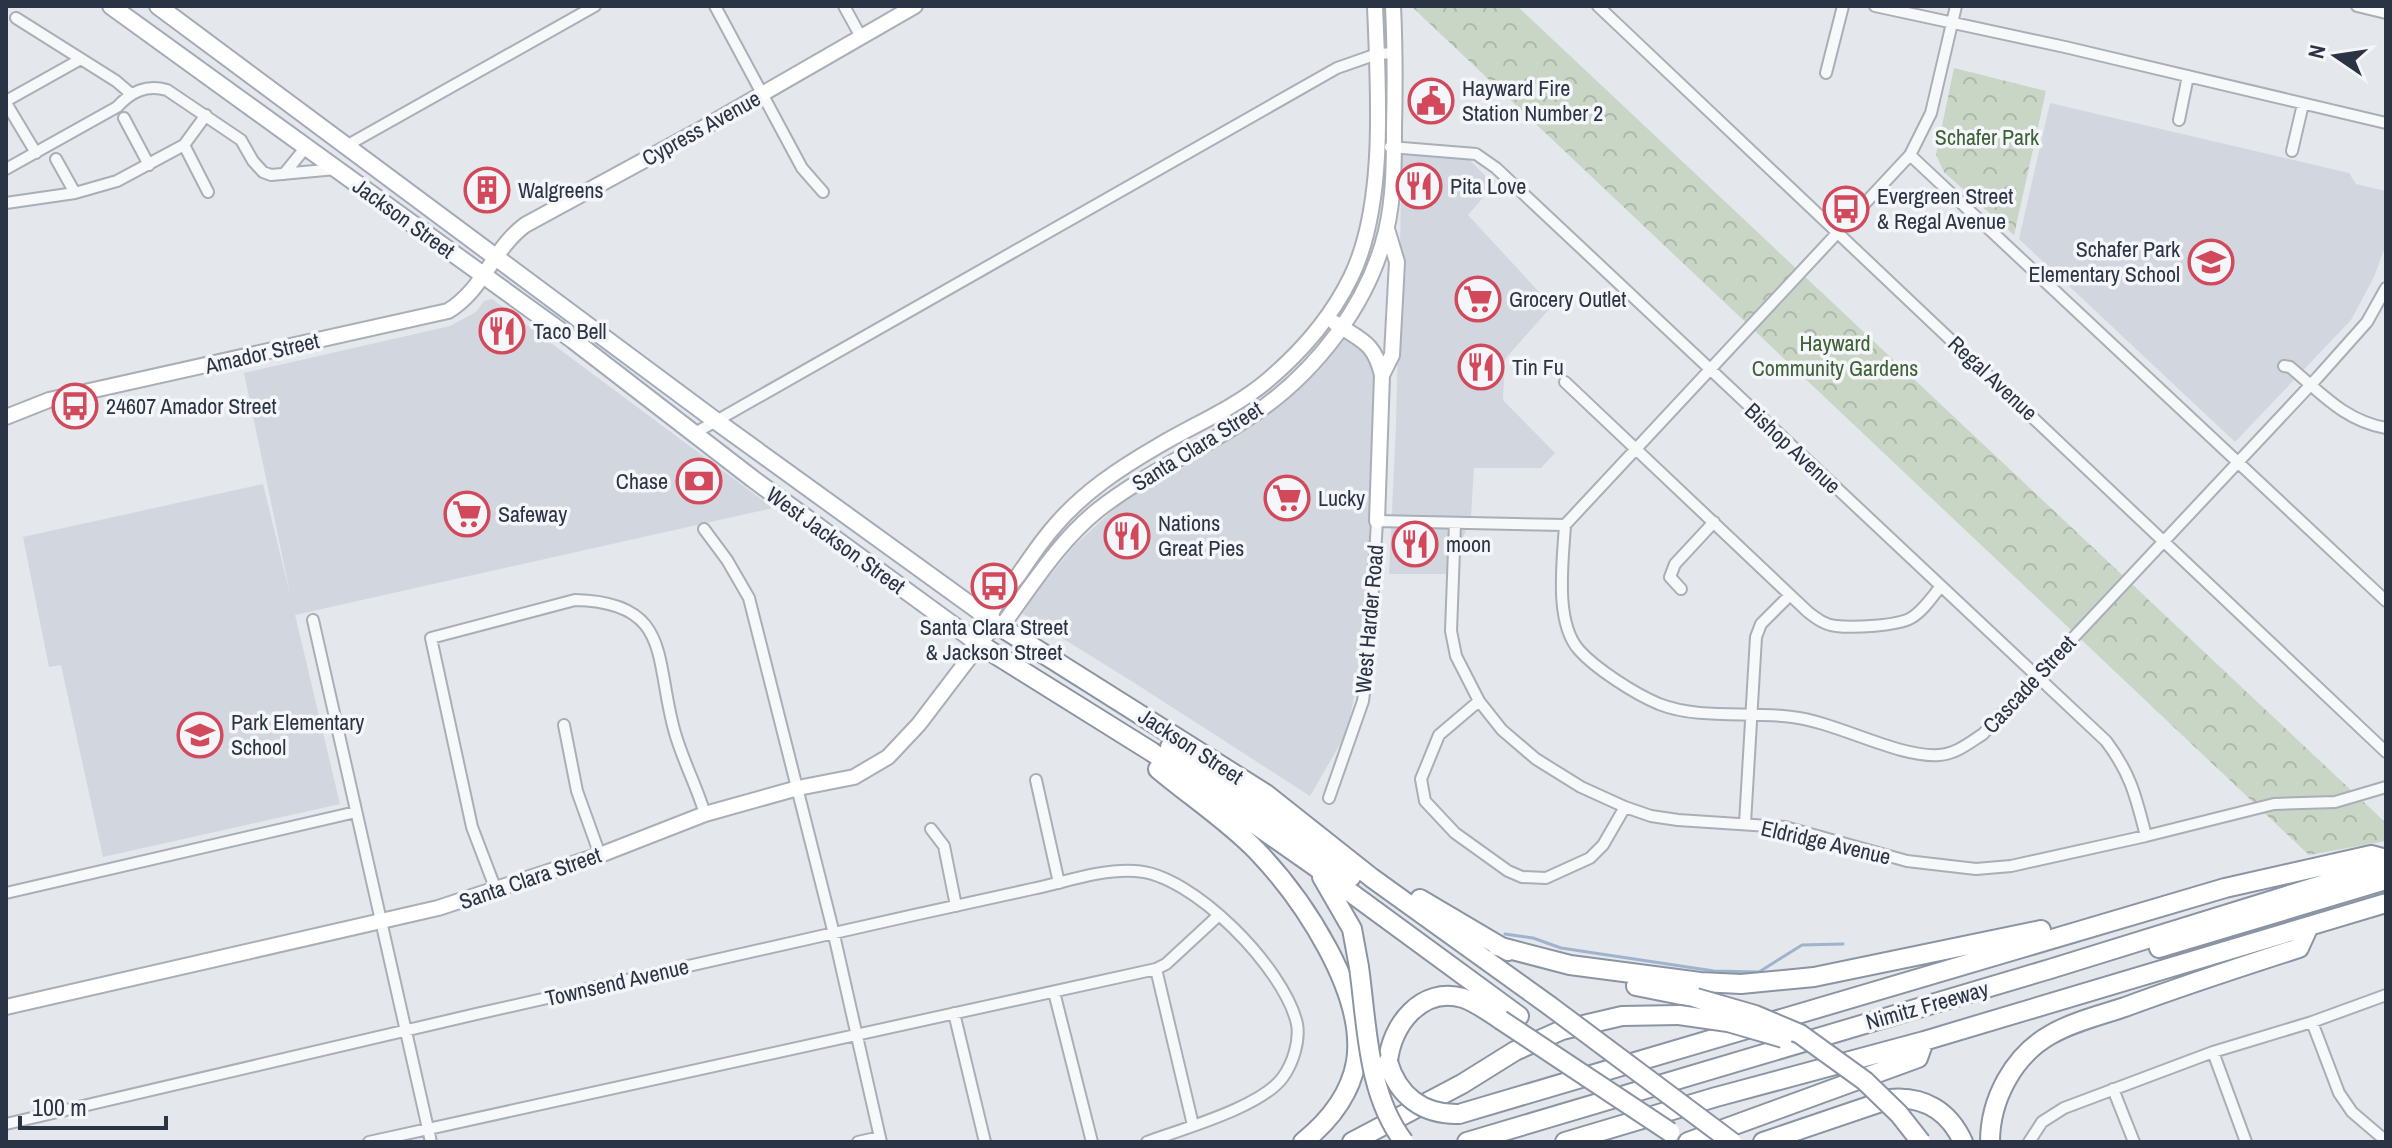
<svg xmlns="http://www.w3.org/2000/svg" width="2392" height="1148" viewBox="0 0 2392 1148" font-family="'Archivo Narrow',sans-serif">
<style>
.built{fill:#d2d6de}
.park{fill:url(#park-crowns)}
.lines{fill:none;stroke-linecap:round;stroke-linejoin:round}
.stream{stroke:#9fb4cc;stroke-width:3}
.street-casing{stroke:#a9aeb7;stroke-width:14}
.secondary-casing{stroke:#a9aeb7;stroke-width:18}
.primary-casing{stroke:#a3abb8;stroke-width:20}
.highway-casing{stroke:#8b94a3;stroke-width:22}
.street{stroke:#f7f8fa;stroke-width:10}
.secondary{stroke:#fff;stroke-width:14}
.primary{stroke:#fff;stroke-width:16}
.highway{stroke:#fff;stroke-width:18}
.highway-bridge-casing{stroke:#8b94a3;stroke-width:22;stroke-linecap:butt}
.highway-bridge{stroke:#fff;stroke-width:18}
.labels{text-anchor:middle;stroke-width:7;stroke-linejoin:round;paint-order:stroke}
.poi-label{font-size:22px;fill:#2b3445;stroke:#f4f6f9;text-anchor:start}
.street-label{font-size:22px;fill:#2b3445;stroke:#f4f6f9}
.park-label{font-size:22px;fill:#3f6138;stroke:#f4f6f9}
</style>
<defs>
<pattern id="park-crowns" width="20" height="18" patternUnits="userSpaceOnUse" patternTransform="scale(2)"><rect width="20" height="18" fill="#c9d6c5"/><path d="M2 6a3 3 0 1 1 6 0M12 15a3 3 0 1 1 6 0" fill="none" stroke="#adb8ab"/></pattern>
</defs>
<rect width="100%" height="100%" fill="#e4e7ec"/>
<path class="built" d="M2050,103L2349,173L2356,184L2386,191L2385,247L2374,277L2351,320L2235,442L2019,239Z
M1402,155L1468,158L1494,185L1468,215L1552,306L1505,359L1503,400L1555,453L1541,468H1474L1471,516L1450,574H1389L1396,426Z
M492,299L773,508L295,615L340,804L103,857L61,665L49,667L23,537L263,484L291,598L244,373L450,326L476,312L484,301Z
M1341,335L1368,355L1377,375L1364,648L1347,732L1310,796L1133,682L1020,612L1075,545L1130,494L1249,425Z"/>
<path class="park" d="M1411,6H1517L2386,823V841L2309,855Z
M1954,68L2046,91L2014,235L1944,172L1936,155Z"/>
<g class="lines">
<path class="stream" d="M1505,934L1533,938L1561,948L1714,971L1759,972L1802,945L1843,944"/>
<g class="street-casing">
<path id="street" d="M715,6L802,168L823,192
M844,6L861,37
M1598,6L2386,752
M1875,6L2065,47L2386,123
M2357,6L2386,13
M16,18L116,81L130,93
M1826,73L1843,6
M6,101L81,59
M6,103L36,153
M124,118L149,165
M2179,120L2188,76
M184,145L208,192
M346,146L595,6
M1390,147L1476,154L1496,168L2106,741C2131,774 2136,797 2146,836
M2292,151L2303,104
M1910,155L2386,601
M56,159L75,193
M6,169L117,107C131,92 146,84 167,90L241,140L253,161L263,172L271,175L336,169
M284,174L306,147
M6,203L75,193L117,181L184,145L206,115
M2284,366L2290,367C2321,393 2345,421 2386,428
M1565,382L1808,612C1817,619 1825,625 1836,626C1853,628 1897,626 1911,618C1923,611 1932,597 1941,586
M695,433L1337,68L1377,54L1395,53
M1455,523L1451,631L1456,656L1479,701L1502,730L1536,759L1581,787L1625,807L1651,816L1678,820L1785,827L1907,861L1976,869L2011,866L2146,836L2274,804L2335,802L2386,787
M1565,525C1563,560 1554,622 1579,650C1596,669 1635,694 1659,704C1700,720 1749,711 1792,717C1837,722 1898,758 1939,755C1956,754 1969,743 1983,734L2318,377L2367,322L2386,288
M704,529L727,560L749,598L832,926L881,1142
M1681,589L1670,577L1675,564L1714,522
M313,620L431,1142
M1479,701L1439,735L1421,779L1425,801L1455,833L1508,871L1522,877L1546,878L1590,858L1603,845L1625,807
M564,725L577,791L600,855
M1036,780L1059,883
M1329,798L1363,701L1369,653L1377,521L1565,525L1910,155L1931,113L1956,6
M1745,823L1756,637L1761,624L1790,595
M931,829L944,846L956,906
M496,890L472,827L431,638L575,600C674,602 654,662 675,733C683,761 697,787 705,814
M6,893L356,812
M1156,969L1193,1125
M1054,992L1092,1142
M954,1013L985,1142
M2312,1022L2339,1093L2352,1112L2386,1141
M2213,1052L2246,1142
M2113,1089L2134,1142
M6,1124C277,1059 549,997 821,936C891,920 962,904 1032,889C1066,882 1100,869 1135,871C1192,873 1285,969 1297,1024C1300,1041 1293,1063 1283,1077C1262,1107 1182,1129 1147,1142
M369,1142L1156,969L1166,964L1219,915
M858,1142L880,1137
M2029,1142L2042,1122L2064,1108L2213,1052L2312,1022L2386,995"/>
</g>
<g class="secondary-casing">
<path id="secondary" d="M1335,323C1362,341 1374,342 1382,375L1377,521
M1382,375L1392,355L1397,262L1387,229
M6,417L49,400L448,311C484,289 492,250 525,225L696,132L915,6
M989,628C988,609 1005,592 1017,577C1029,560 1040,543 1053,528C1082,493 1120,468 1158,446C1195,424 1235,408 1268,380C1301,352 1332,316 1351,277C1387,203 1378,87 1375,6
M6,1007L438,908L600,855L705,814L798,788L854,777L888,757L919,724L989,632L1001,627C1031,587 1059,541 1098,510C1146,472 1203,449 1254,414C1315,373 1369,304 1386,231C1394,198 1394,161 1394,128C1395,87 1395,47 1393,6"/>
</g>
<g class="primary-casing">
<path id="primary" d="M111,6L573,340L753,479L979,644
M158,6L716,421L1001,627"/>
</g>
<g class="highway-casing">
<path id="highway" d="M1001,627L1266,794L1372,878L1550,1006
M979,644L1152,752L1313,865L1519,1016
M1170,747L1351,877
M1158,769C1190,796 1228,821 1257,851C1302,898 1367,993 1356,1062C1350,1095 1328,1122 1303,1142
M1322,877L1352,929L1359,967
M1420,899L1508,951
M1497,946L1570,965L1700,982L1741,984L1814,977L2041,930
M2159,948L2386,880
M1636,986L1696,998
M1388,1062C1391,1025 1422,986 1463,998C1477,1003 1489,1012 1501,1020
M1459,1114L2225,888L2371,855L2386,859
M1352,1142L1462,1084L1515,1051L1562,1030L1622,1016L1679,1015
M1467,1142L2050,969L2386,865
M1565,1142L1716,1097L1924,1041L2386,903
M1688,1142L1918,1058L1924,1041
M1763,1142L1890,1099C1924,1096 1949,1111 1963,1142
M1990,1142C1990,1100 2013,1056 2050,1035C2072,1022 2101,1015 2125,1007C2182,986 2240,967 2299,948L2309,926"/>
</g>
<use href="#street" class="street"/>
<use href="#secondary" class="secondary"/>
<use href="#primary" class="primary"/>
<use href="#highway" class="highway"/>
<g class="highway-bridge-casing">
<path id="highway-bridge" d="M1359,967C1367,1024 1367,1094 1404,1142
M1696,998L1755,1015L1800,1034L1865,1081L1899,1114L1921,1142
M1550,1006L1732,1142
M1679,1015L1728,1022L1783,1038
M1501,1020L1670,1132
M1388,1062C1398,1096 1423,1115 1459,1114"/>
</g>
<use href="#highway-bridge" class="highway-bridge"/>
</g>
<defs>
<g id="civic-ring" transform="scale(2.3)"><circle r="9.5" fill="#f4f6f9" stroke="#d1495b" stroke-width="1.5"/><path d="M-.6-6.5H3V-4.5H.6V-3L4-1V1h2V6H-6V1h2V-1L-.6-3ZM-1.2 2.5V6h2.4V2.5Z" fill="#d1495b"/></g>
<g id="restaurant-ring" transform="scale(2.3)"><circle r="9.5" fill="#f4f6f9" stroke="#d1495b" stroke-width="1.5"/><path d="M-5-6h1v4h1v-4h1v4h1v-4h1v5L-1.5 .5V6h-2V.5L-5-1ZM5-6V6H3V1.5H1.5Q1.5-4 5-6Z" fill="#d1495b"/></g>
<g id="building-ring" transform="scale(2.3)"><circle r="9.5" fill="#f4f6f9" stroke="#d1495b" stroke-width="1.5"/><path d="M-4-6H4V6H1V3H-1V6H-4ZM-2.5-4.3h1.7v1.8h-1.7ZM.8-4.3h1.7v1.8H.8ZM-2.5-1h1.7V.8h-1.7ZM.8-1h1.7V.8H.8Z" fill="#d1495b"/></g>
<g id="bus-ring" transform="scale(2.3)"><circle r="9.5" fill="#f4f6f9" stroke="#d1495b" stroke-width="1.5"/><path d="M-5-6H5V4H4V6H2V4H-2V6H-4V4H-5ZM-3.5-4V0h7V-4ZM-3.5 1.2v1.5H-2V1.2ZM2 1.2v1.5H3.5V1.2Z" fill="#d1495b"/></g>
<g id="school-ring" transform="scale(2.3)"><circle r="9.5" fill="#f4f6f9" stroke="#d1495b" stroke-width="1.5"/><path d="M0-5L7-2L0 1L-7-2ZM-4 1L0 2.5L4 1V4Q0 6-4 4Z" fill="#d1495b"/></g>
<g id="supermarket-ring" transform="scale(2.3)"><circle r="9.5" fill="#f4f6f9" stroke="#d1495b" stroke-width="1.5"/><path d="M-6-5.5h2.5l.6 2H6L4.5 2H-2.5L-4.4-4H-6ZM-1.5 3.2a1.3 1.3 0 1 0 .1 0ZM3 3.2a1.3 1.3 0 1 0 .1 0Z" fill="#d1495b"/></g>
<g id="bank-ring" transform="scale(2.3)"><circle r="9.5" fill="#f4f6f9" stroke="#d1495b" stroke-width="1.5"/><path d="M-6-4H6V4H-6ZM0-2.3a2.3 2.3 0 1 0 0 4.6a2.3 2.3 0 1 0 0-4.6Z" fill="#d1495b"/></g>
</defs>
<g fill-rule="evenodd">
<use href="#civic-ring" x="1431" y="101"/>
<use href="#restaurant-ring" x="1419" y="186"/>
<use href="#building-ring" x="487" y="190"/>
<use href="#bus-ring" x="1846" y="209"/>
<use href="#school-ring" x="2211" y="262"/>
<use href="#supermarket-ring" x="1478" y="299"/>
<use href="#restaurant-ring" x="502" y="331"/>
<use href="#restaurant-ring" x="1481" y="367"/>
<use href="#bus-ring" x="75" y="406"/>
<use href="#bank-ring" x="699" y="481"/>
<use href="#supermarket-ring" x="1287" y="498"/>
<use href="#supermarket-ring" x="467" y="514"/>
<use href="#restaurant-ring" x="1127" y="536"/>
<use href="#restaurant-ring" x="1415" y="544"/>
<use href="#bus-ring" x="994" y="586"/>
<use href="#school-ring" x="200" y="735"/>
</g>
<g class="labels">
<g class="poi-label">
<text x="1462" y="96">Hayward Fire<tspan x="1462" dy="25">Station Number 2</tspan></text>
<text x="1450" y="194">Pita Love</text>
<text x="518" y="198">Walgreens</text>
<text x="1877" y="204">Evergreen Street<tspan x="1877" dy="25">&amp; Regal Avenue</tspan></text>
<text x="2180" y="257" text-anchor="end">Schafer Park<tspan x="2180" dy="25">Elementary School</tspan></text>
<text x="1509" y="307">Grocery Outlet</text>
<text x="533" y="339">Taco Bell</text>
<text x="1512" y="375">Tin Fu</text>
<text x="106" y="414">24607 Amador Street</text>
<text x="668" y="489" text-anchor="end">Chase</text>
<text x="1318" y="506">Lucky</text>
<text x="498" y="522">Safeway</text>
<text x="1158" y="531">Nations<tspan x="1158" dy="25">Great Pies</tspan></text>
<text x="1446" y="552">moon</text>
<text x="994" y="635" text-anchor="middle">Santa Clara Street<tspan x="994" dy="25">&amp; Jackson Street</tspan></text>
<text x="231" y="730">Park Elementary<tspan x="231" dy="25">School</tspan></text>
</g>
<g class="street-label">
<text transform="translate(701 128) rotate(-29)" y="8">Cypress Avenue</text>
<text transform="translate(404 218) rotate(36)" y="8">Jackson Street</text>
<text transform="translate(262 353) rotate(-13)" y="8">Amador Street</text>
<text transform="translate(1993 378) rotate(43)" y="8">Regal Avenue</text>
<text transform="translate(1197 446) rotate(-32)" y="8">Santa Clara Street</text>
<text transform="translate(1793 448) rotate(43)" y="8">Bishop Avenue</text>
<text transform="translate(836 540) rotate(36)" y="8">West Jackson Street</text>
<text transform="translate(1369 619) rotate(-85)" y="8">West Harder Road</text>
<text transform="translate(2029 684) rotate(-47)" y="8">Cascade Street</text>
<text transform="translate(1191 746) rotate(33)" y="8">Jackson Street</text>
<text transform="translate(1826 842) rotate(13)" y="8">Eldridge Avenue</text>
<text transform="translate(530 878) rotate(-19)" y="8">Santa Clara Street</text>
<text transform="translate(617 982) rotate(-13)" y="8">Townsend Avenue</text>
<text transform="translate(1927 1005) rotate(-16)" y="8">Nimitz Freeway</text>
</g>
<g class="park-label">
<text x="1987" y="145">Schafer Park</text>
<text x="1835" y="351">Hayward<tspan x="1835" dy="25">Community Gardens</tspan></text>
</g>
</g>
<rect width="2392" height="1148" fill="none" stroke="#2b3445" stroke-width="16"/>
<g transform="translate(2336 56) rotate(283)" stroke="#f4f6f9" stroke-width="6" paint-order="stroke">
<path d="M0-6L14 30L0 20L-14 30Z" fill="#2b3445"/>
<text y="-12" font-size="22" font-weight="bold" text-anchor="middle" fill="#2b3445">N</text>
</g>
<path d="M20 1116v12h146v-12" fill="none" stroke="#2b3445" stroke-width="4"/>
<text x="32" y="1116" font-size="24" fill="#2b3445" stroke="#f4f6f9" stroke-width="6" paint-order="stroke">100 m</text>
</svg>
